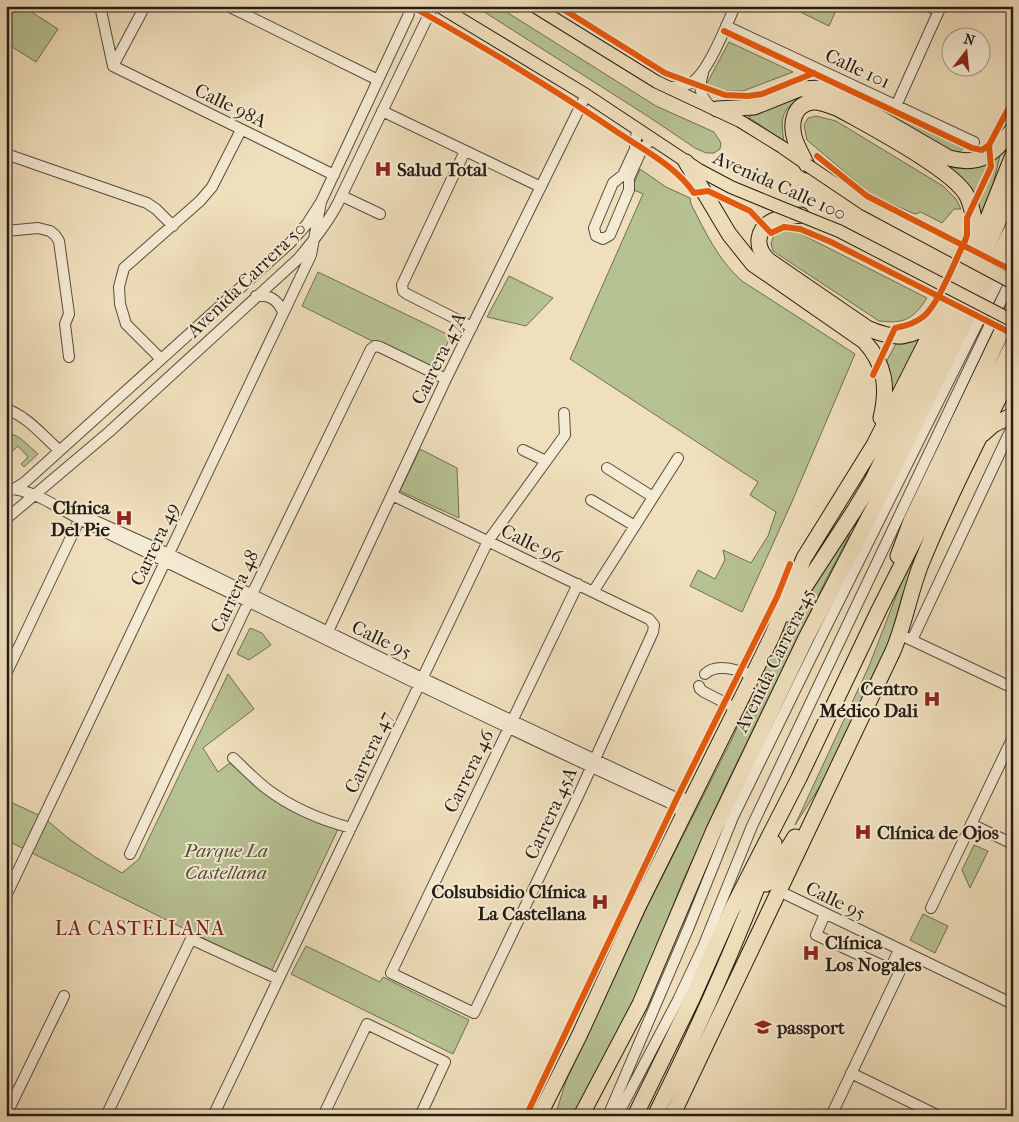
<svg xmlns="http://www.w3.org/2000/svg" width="1019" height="1122" viewBox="0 0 1019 1122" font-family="'IM FELL French Canon',serif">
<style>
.green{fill:#b7c293;stroke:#6e6f53}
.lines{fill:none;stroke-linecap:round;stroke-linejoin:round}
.minor-casing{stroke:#574d3d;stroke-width:12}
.major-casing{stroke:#241c13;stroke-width:14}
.highway-casing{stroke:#241c13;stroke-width:17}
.minor{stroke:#f5ead3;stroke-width:10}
.major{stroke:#f0dfbc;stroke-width:12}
.highway{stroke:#f0dfbc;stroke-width:15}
.major-bridge-casing{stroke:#241c13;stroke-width:14;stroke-linecap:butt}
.major-bridge{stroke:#f0dfbc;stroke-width:12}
.cycleway-casing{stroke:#f5ead3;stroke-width:9}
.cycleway{stroke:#e8590c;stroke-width:6}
.labels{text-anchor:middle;stroke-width:4;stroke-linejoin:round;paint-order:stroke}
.street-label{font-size:19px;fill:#241c13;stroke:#f5ead3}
.poi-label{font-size:19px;font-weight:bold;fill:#241c13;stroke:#f5ead3;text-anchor:start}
.park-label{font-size:19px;font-style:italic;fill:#504e39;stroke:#f5ead3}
.neighbourhood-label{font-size:20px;letter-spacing:1px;fill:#7a1f14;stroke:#f5ead3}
</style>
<rect width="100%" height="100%" fill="#f0dfbc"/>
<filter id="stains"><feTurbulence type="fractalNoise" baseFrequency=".004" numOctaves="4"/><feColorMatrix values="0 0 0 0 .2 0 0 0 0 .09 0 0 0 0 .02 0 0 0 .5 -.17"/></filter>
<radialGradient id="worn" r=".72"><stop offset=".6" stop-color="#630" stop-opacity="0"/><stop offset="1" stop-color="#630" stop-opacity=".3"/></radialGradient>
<path class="green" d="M6,6H22L58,29L36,62L6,43Z
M475,6H497L656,106L714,132L721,143L720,149L714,153H706L695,148L649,117Z
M788,6H838L829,26Z
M729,42L793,72L743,91H723L706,85Z
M839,88L965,147L959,152H952Z
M807,93C784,109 779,112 784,141L748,117Z
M816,116L836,121L943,186L956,199L961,209H954L942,223L921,212L915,214L873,196L807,140L804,125L808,118Z
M1001,152L992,188L978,221L945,166C973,172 979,168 1001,152Z
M640,169L666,187L690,198L691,204C705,231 718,260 742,281L855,354L791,504L742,612L690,586L698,570L715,579L725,560L723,550L751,563L768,536L776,512L750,495L758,482L570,359L643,194L632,189Z
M785,231L799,233L927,298C913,319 905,324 879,321L773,251L771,244L774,235Z
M318,272L451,336L434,372L302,306Z
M509,276L553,298L526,326L487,317Z
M920,339L892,394L890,373L886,362L896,344H905Z
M6,431L20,438L38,454L24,467L21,464L28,457L18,446L6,457Z
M420,449L457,468L459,518L400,491Z
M847,532L850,534L826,580L726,785L682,883L639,990L576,1116H555L566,1081L645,911L731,741L765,665L786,627Z
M921,540L924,541L902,596L890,640L881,661L824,780L795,825L869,666L902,581Z
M250,628L262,633L271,645L249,660L237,654Z
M228,674L254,709L203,748L218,772L231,762L280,801L339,827L271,972L6,840V800L43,817L68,838L95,857L122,873L139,859Z
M974,845L988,851L970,888L962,870Z
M923,914L948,926L935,953L910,940Z
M306,946L380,982L383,977L469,1020L453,1054L291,974Z"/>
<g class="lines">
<g class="minor-casing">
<path id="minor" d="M100,6L113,66
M228,6L378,80
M928,6L939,11
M726,26L974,142
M113,66L334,175
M113,66L145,6
M703,73C699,87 699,94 709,105
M668,87C676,87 683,87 691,83C708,73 726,26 735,6
M896,106L941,6
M382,111L541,187
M637,129L635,149L623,175L613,183L594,228L596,236L603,239L610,235L629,190V178L642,149L652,139
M465,151L402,285L403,291L407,294L472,327
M6,154L147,203L156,209L173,226
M342,196L380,214
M6,231L38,228L50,231L55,235L59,241L69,314L65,324L69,357
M256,296C270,295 277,299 283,312
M160,358L126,324L120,304L119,287L124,268L200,201L212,187L241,130
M6,409C27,416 43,436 59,450
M523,450L546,461
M607,468L653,497
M14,489C42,494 64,512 89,524C123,541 157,557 191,574C350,650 507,730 668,802L677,808L684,815
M6,492L14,489L25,482L290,243L307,224L321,202L408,16L411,6
M392,495L649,619L654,625L653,632L579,794L474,1013L391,973L578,584
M591,500L635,526
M80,514L169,554L422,678L672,796L682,799L692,798
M6,519L109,432L298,259C313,241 327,224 338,203L433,6
M593,592L678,458
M905,637L1013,688
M325,638L446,379L586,95
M912,640L1013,425
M6,674L82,514
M705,674C717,662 739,671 753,675
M699,686L700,689L704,692L737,709
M233,758C244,768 255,780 267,789C292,808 321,820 351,828
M971,824L1013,844
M130,854L254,590L371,349L375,346L380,347L446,379
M779,891L1013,1004
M6,896L311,255L321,202
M931,908L1013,737
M825,914L816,935L890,969L899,950
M851,1073L939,1116
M6,1115L64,996
M106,1116L191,939L278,979
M213,1116L488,541L565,435L564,413
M323,1116L367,1024L445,1062L420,1116
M608,1116L688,929L733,817L825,629L1013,252
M617,1116L678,1000L703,947L752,826L1013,276
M831,1116L908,954"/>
</g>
<g class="major-casing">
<path id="major" d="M439,6L586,95L699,170L731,187L777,206
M534,6L657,82L740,121L782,147L805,163"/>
</g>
<g class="highway-casing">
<path id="highway" d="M717,109L754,107L799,89L822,88L842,96L949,158C982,167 994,153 1013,129
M686,162L729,234L753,264L864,341C886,365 888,388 881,418
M807,165C803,157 798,148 795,140C790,124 793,105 812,102C821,101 831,106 839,109C867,125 954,170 967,196C974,210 975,226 977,241
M801,215C785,217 762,218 759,239C758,248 762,254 768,260L867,328C894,340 912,340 935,319
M983,434L993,425L1013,415
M898,556L911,521L1013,308
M787,614L854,511L872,481L994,231L1003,211L1009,190
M766,884L795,837
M539,1116L579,1036L638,907L753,675L772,636L804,558L874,445L984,228L1013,155
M581,1116L640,1004L714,830L806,638L883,490L948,356L1013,227
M635,1116L692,999L732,909L799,778L879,610L1013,344
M655,1116C699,1027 740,936 774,843
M672,1116L893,651C905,623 910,592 921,564C948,498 981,434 1013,370"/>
</g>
<use href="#minor" class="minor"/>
<use href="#major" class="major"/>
<use href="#highway" class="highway"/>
<g class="major-bridge-casing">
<path id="major-bridge" d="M807,165L865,204L1013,283
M777,206L839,231L1013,321"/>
</g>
<use href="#major-bridge" class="major-bridge"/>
<g class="cycleway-casing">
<path id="cycleway" d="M411,6C482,46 553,88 620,134C646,151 676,167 694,193L708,191L750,211L771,233L784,227L800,229L831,242L1013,334
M558,6L665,73L725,95L748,96L762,94L814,73
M724,31L972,148L982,150L989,145L1013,100
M817,156L867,196L1013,271
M873,375L895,328C906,326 916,323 924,316C939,303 955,260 965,241L967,235V218L991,167L989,145
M526,1116L677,798L777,597L790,564"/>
</g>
<use href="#cycleway" class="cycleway"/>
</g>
<defs>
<g id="hospital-bare" transform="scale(1.35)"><path d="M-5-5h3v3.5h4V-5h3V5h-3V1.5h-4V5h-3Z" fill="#8f2418" stroke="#f5ead3" stroke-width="2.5" paint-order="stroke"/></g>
<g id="university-bare" transform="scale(1.35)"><path d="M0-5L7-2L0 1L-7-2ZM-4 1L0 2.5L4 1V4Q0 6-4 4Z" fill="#8f2418" stroke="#f5ead3" stroke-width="2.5" paint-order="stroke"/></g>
</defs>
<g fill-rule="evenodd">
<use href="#hospital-bare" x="383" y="169"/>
<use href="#hospital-bare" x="124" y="518"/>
<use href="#hospital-bare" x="932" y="699"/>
<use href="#hospital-bare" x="863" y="832"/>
<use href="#hospital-bare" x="600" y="902"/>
<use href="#hospital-bare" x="811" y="953"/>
<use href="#university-bare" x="763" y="1027"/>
</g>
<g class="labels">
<g class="street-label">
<text transform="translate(858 68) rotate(25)" y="7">Calle 101</text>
<text transform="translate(231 105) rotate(26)" y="7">Calle 98A</text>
<text transform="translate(780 185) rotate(24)" y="7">Avenida Calle 100</text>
<text transform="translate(246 279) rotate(-44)" y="7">Avenida Carrera 50</text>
<text transform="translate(438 358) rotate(-64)" y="7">Carrera 47A</text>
<text transform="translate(532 543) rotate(26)" y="7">Calle 96</text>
<text transform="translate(154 544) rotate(-65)" y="7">Carrera 49</text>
<text transform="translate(234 591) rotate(-65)" y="7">Carrera 48</text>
<text transform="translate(382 639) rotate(26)" y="7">Calle 95</text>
<text transform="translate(774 660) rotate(-64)" y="7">Avenida Carrera 45</text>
<text transform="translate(368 752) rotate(-65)" y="7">Carrera 47</text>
<text transform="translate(468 771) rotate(-64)" y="7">Carrera 46</text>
<text transform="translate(550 813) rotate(-65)" y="7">Carrera 45A</text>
<text transform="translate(836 900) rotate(26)" y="7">Calle 95</text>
</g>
<g class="poi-label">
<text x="397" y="176">Salud Total</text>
<text x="110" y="514" text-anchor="end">Clínica<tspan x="110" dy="22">Del Pie</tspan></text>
<text x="918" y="695" text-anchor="end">Centro<tspan x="918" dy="22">Médico Dali</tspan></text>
<text x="877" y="839">Clínica de Ojos</text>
<text x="586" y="898" text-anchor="end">Colsubsidio Clínica<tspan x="586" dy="22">La Castellana</tspan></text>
<text x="825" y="949">Clínica<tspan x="825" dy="22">Los Nogales</tspan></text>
<text x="777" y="1034">passport</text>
</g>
<g class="park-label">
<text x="226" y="857">Parque La<tspan x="226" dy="22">Castellana</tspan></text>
</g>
<g class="neighbourhood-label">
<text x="140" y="935">LA CASTELLANA</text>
</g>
</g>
<rect width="1019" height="1122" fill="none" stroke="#f0dfbc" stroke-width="25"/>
<rect x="8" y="8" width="1004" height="1107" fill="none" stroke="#241c13" stroke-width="2.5"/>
<rect x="12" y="12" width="994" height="1097" fill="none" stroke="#241c13"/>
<g transform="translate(966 52) rotate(16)"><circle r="24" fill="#f5ead3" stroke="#a19886"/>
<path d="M0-4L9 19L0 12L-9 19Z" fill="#8f2418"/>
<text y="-8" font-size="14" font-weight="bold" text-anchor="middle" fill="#241c13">N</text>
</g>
<rect width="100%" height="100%" filter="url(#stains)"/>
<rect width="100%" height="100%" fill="url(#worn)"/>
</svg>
